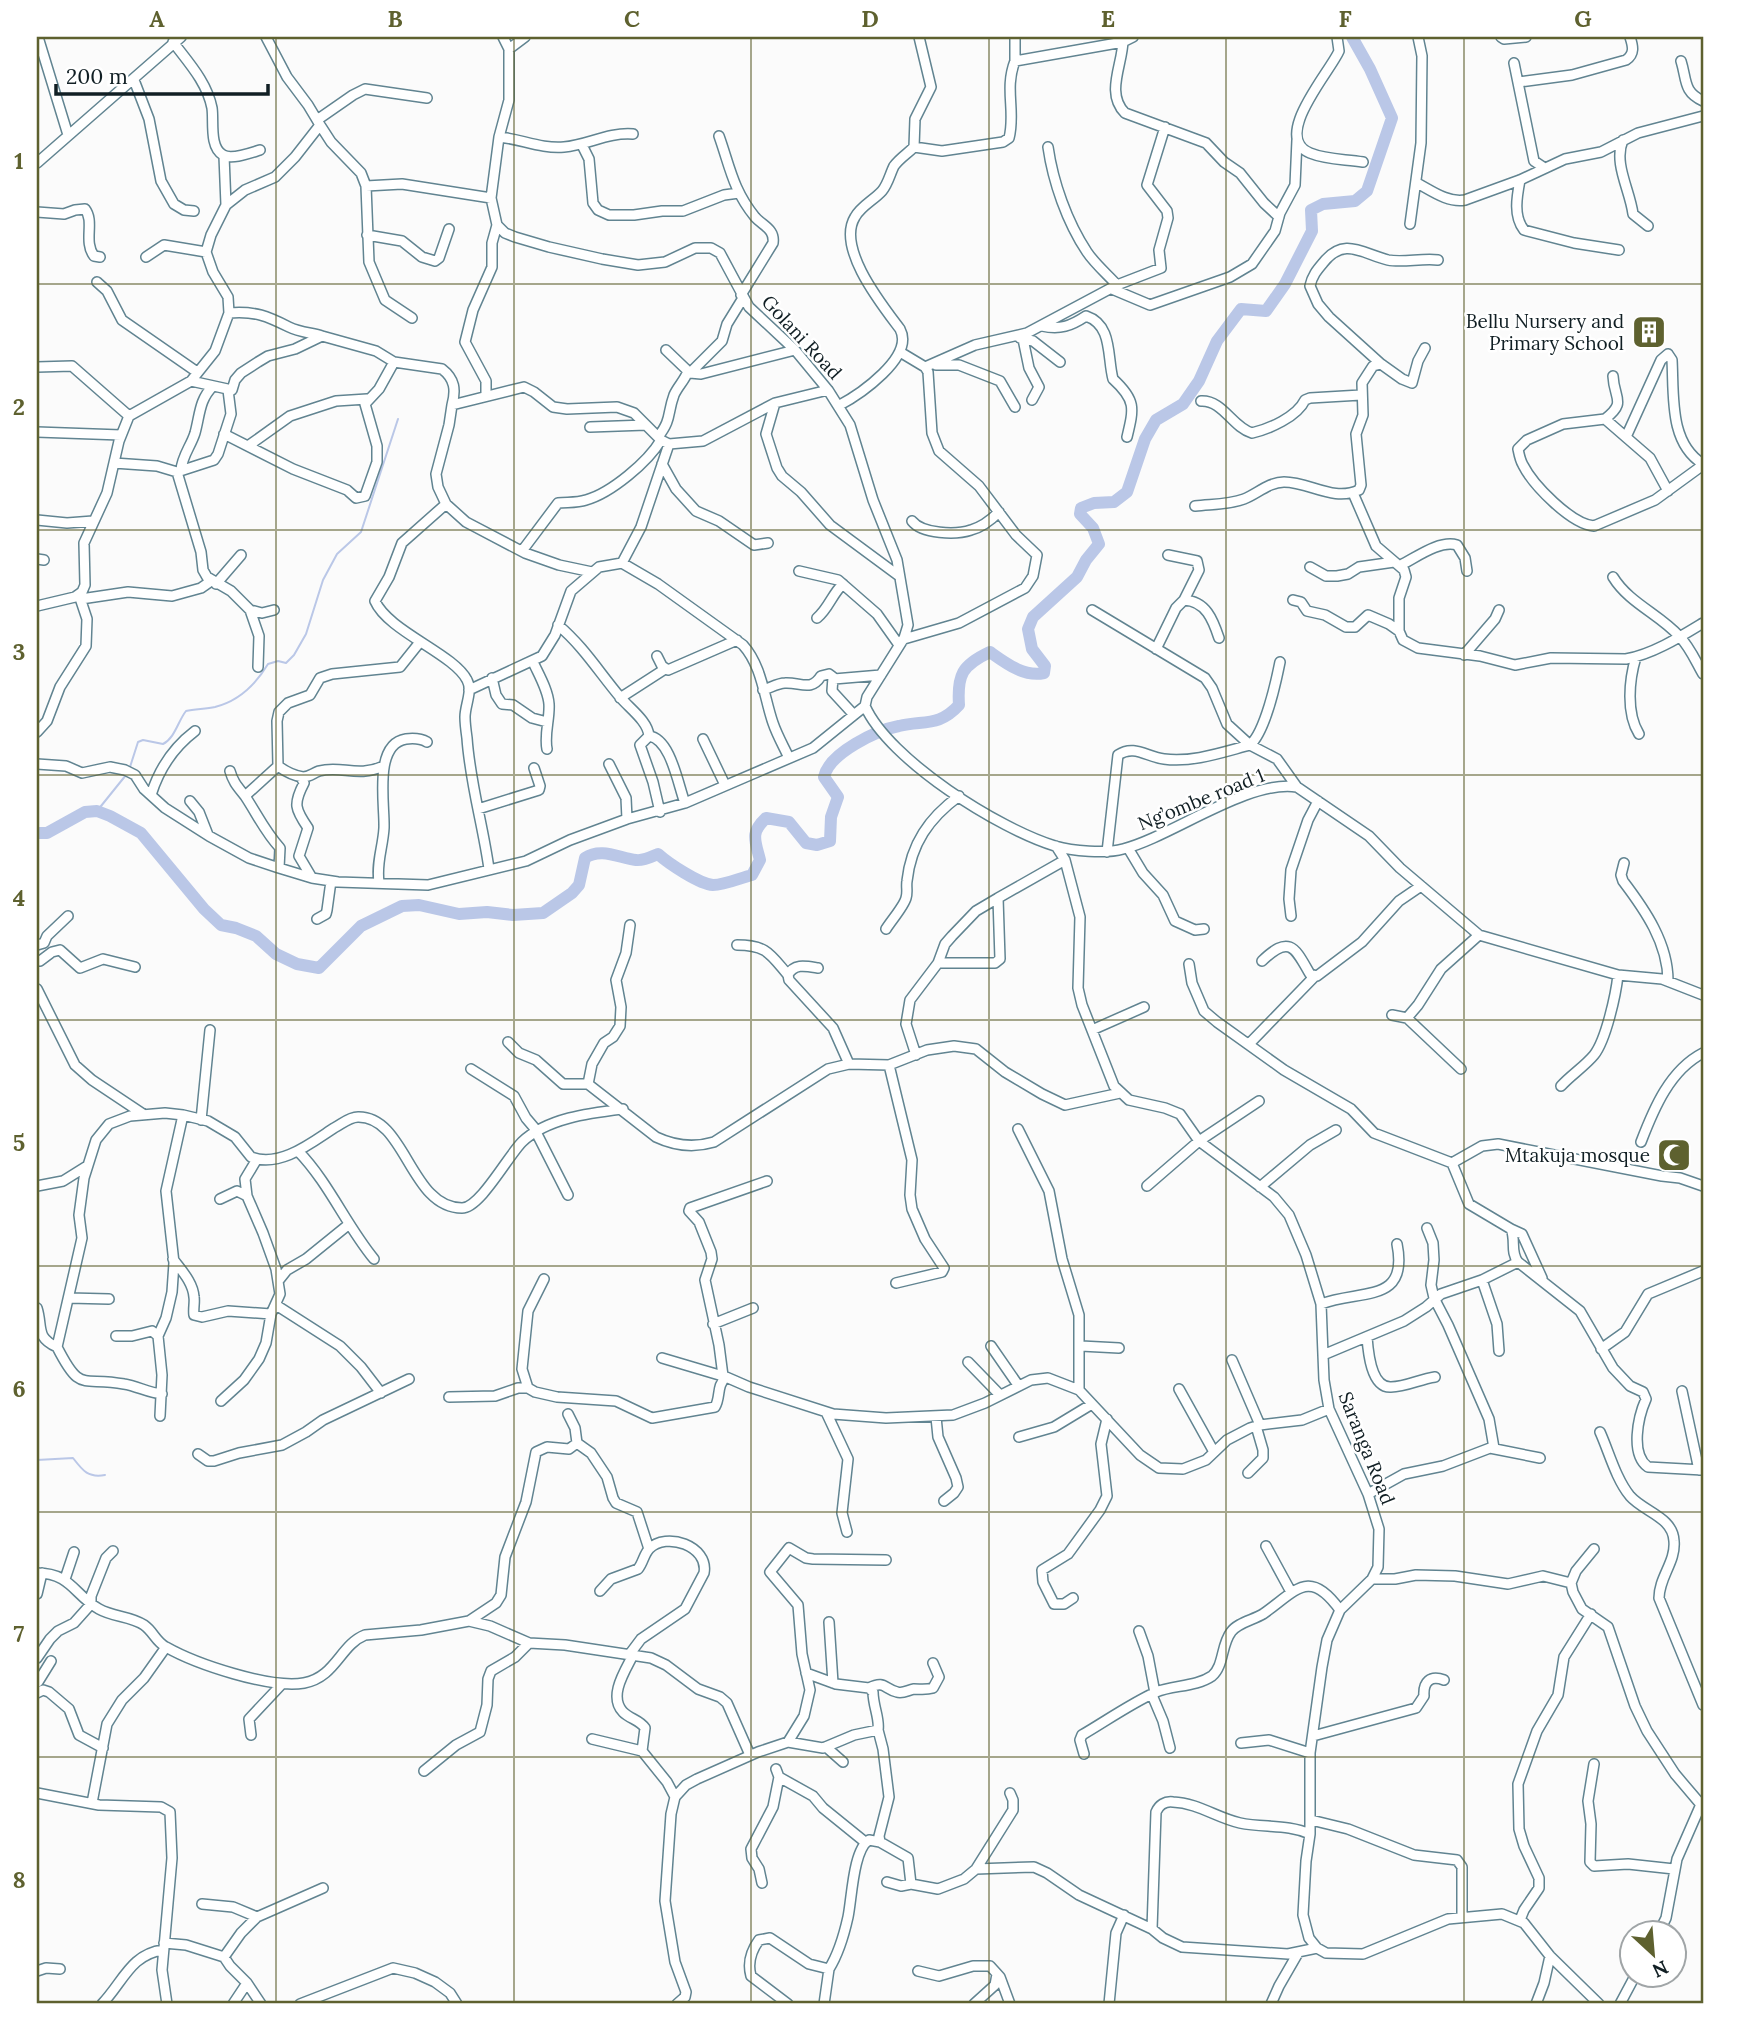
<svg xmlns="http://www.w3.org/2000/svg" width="1740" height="2041" viewBox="0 0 1740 2041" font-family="Lora,serif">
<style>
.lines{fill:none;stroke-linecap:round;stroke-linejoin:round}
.stream{stroke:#bac7e7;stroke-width:2}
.river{stroke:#bac7e7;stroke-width:12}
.minor-casing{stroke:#618491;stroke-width:12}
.minor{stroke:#fff;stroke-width:9}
.grid{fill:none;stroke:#5e612f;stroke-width:2;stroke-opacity:0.55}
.labels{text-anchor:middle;stroke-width:5;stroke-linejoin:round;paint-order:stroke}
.poi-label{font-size:19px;fill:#111f24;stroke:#fff;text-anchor:end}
.street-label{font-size:19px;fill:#111f24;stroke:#fff}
.neatline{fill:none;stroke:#5e612f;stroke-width:2.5}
.grid-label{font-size:23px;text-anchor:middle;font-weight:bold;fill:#5e612f}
</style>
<rect width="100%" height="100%" fill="#fbfbfb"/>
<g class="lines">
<path class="stream" d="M130,767L138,742L143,740L163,744C175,738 178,721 186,711C195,709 206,709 215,707C239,701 256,684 268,664L278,661L286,663L294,655L306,634L323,580L337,554L361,532L398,419
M97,811L126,775
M37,1460L73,1458C83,1471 88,1478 105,1475"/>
<path class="river" d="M37,833H47L85,812L97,811L110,816L141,833L204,909L221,925L236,928L256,936L276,954L297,964L319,968L361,926L402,906L419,905L459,914L487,912L513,915L543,913L572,893L579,885L585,858C601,847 619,858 636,860C643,861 651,857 658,854C668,863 699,884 713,885C725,885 740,878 752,875L760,860C755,840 750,833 766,818L789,822L806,843L817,845L830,841L831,817L838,797L824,777C829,753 877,730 899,726C924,720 939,727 959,705C957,675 962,665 990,652C1007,664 1024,677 1044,673L1045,666L1032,649L1028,629L1033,617L1077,577L1086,560L1099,544L1093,528L1080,514L1081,508L1094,503L1114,502L1127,492L1145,439L1156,420L1183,404L1199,381L1217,341L1241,309L1266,311L1285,284L1312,231L1311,210L1323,204L1355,201L1367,191L1392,118L1370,69L1352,37"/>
<g class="minor-casing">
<path id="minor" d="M38,37L68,135
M266,37L287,77L308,105L320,125L331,142L361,173L366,186L369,262L385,300L412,318
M503,37L509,49V100L499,137L491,198L497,225L505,233L515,237L549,247L602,259L638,265L665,262L695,248H711L720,253L749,307L795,350L828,390L850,425L873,500L897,560L908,625L904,638L867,697L865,706C889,760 999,829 1055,846C1072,851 1106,854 1123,849C1171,837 1248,779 1297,787L1369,836L1400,868L1479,935L1618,975L1662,979L1703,995
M1337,37L1339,51C1330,72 1271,137 1310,153C1327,160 1345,159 1363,162
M1501,37L1504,39L1526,37
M1123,40C1123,64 1105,93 1125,113L1206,143L1224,162L1240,173L1264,203L1279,217
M173,42C188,62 207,82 212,108C214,121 209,147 223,155C232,160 250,153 260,150
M509,49L525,37
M1015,61V37
M1681,61C1687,80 1683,92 1703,101
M1514,63L1534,161L1543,167
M134,80L149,119L161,181L174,204L184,210L194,211
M1519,82L1572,75L1626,60C1635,54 1633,46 1630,37
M317,120L353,95L365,89L427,98
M719,136C730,167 733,190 755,217C763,226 775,229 773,243L741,295
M499,137C521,139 541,149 564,147C588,145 608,132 633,134
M1623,140C1613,163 1630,190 1633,214L1648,226
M582,145L589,159L593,203L598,210L609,215H634L662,211H683L724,195L739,193
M914,147L942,151L1003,142L1009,138C1016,112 1004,89 1015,61L1123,42L1133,37
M1048,147C1053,182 1067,222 1087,252C1095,264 1108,275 1117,285
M224,156L226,205
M37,163L181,37
M1520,180C1517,196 1513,216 1524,230L1574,243L1619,250
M1417,183C1432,191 1448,203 1465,200L1520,180L1565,159L1601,152L1638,133L1703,116
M366,186L402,184L491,198
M37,212L64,214L75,210L85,209C95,222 83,241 94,256L100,257
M1410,224L1421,143L1422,56L1418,37
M367,235L402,241L422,257L435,261L439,258L449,229
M146,257L164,245L206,252
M97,282L107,291L122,320L197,372
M1112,289L1150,305L1230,277L1252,264L1275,231L1280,213L1295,185L1297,140
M229,313C256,311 267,316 289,327C299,332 312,333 322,336
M1042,326C1060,330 1071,326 1086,316C1113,325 1107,357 1113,379C1136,400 1134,408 1127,437
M1020,338L1033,341L1060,362
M1023,339L1029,368L1039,387L1032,400
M666,350L690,373L701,374L795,350
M900,352L925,367L928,372L932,433L939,451L979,486L1016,535L1037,555L1033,576L1025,588L959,623L904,639
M1381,364L1329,317L1318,304L1310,286C1312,276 1317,270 1323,263C1344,236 1363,254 1388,260C1402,263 1422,258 1438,260
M936,365H959L1000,381L1015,407
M37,367L72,366L129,416
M925,367L975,345L1027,333L1117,285L1161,268L1159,250L1168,218L1167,211L1147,185L1165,127
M690,373L722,341L727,324L743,298
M191,381L232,390
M232,390L235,380L241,373L258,362L268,356L295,349L322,336L376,351L394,362L442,369C455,379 456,390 452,405
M486,395V381L465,342L473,310L492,267V243L497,225
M1201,401C1223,400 1232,427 1252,433C1269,429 1297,417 1305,400L1310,398L1361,395
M775,403L766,434L777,468L782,476L801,492L830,525L899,576
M838,406C859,395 915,357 900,329C882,305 836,248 855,217C861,206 874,200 882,191C888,184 890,174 894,166C900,158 907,154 914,147L915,119L931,87L919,37
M1605,419C1627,402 1614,399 1613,376
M590,427L646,425
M37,432L121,435
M224,434L293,469L347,490L356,498L365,496L377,462V446L365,404L379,389L394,362
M658,437C672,419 667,414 674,395C678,386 685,380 688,371
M1626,437L1661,360L1668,354L1672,360C1674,396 1669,443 1703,464
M669,444L641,527L622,563L658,584L743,645C762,666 764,697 773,723C777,735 784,747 789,758
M248,446L290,416L336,401L367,399
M114,463L157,466L177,472L201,552L203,570L207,577L231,591L250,610L262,613L274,610
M662,464L676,489L696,511L719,521L754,545L768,543
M181,470C182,456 191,446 195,433C200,415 199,400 213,386
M177,472L214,460L218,454L231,414L228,390
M1668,491L1650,458L1605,419L1563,424L1527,440L1518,449C1519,454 1520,460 1523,465C1533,485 1571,524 1594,526L1655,500L1703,465
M1353,493L1376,546L1404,570L1406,577L1399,598V631L1403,640L1418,648L1480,656L1515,665L1551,658L1626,659C1653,654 1680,637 1703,623
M446,504L402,543L389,577L375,601C388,631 454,654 467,680C473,691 465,705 465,717C465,724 466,731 467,738C470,783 483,825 489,869
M1195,506C1211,504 1228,505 1244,499C1257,494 1269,482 1284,482C1310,482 1333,502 1359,490L1361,485L1356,434L1363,415L1362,383L1373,366L1381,364L1402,379L1412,383L1418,361L1425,348
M37,520L67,523L93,521
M912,521C922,534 956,535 971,530C982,527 991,520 999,512
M522,551L558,503C568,502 577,503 586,500C611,493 648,462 661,440
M1168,555L1197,561L1199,570L1184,600
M37,559L44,560
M1401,565C1417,557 1439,540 1457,545L1465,558L1467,571
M1310,567L1326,576H1337L1348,574L1359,567L1394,562
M799,571L838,580L877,614L899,645
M592,572L559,565L525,553L466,522L446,504L438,487L436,474L449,425L452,405L524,387L534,392L553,407L567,409L617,407L634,413L661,440L669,444L703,441L775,403L828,390
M1613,577C1629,603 1659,614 1679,636C1690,647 1696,662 1703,674
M216,584L241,555
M81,599L128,592L172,596L201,588L211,581
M1293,600L1301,602L1307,611L1325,615L1346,627H1355L1368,615L1389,624L1399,631
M37,606L75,597L82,592L85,585L84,543L107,493L119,441L129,416L191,381L215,351L229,313L228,297L213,272L206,252L211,235L226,205L245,190L275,177L295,157L320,125
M250,610L259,636L258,667
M1092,610L1205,678L1212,688L1227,724L1250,745L1277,759L1297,787
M817,618C829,608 832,594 843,584
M558,625C583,646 599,672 620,697C629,708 648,721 649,736L640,745L653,782L660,812
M1156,649L1176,608L1184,600C1206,601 1213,620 1219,638
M1464,655L1495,619L1499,610
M657,656L662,666L668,670L737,640
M1636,657C1629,680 1626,713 1639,734
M533,662C539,675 548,690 549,704C550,719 544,734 547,749
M492,678L496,695L502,704L513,705L532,718L547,722
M834,679L881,675
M469,690L542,656L555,635L571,591L599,567L622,563
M763,690C770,688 778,683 785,683C800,682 811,692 821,676L829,674L833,677L832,691L854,715
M620,698L665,669
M37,732L47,721L60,687L86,646L87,619L79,595
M649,736C671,739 678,785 685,803
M703,739L725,785
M37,764L66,766L82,773L110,767L125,770L135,775L144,789L165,808L209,836L249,858L279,868L312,878L338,882L428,885L526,861L570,840L627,819L685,803L813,748L865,706
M609,764L626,798L627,819
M278,766C285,771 294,776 303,777C310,777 313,773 319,771C342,765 357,778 384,766
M230,771C233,782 238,787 245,796C257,814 265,832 280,848L279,868
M301,777L304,783C293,804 295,809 308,828L299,856L312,878
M151,795C159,769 174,747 195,731
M245,796L278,766L277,721L279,712L288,703L310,695L320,678L332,674L400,667L420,642
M190,801L199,812L208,835
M478,809L539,790L540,786L534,768
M1056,846L1065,860L1080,917L1078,988L1082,1005L1114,1086L1129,1100L1165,1108L1180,1114L1199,1141L1274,1197L1289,1215L1306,1255L1321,1304L1324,1380L1329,1409L1368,1494L1379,1529L1378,1567L1372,1579L1340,1610L1327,1640L1322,1667L1310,1753V1834L1306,1861L1303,1915L1309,1938L1317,1948L1326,1953L1363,1954L1448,1919L1502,1914L1524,1923L1550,1956L1599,2004
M1128,848L1143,873L1163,895L1175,921L1195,930L1204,929
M1107,852L1118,755C1134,744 1147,757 1164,759C1192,763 1223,752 1250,745C1265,732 1276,682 1280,662
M1624,863L1621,875L1623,881C1645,910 1668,943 1668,981
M379,882C376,863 383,847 384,828C385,805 373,744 406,739C414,738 420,738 427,742
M1291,916L1289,899L1291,870L1308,820L1318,801
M317,919L326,914L327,910L331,881
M630,925L626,953L616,980L621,1007L620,1026L613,1037L604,1043L592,1064L588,1084L656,1137C675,1146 694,1148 714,1142L828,1069L849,1064L889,1065L927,1050L954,1046L976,1049L1005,1072L1042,1094L1065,1105L1120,1093
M886,929C891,921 904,906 906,898C908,892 906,887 907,881C911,844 929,818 959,796
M37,945L44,943L47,936L68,916
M737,945C767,945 770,954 788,975
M40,961L52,952L60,950L80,968L103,959L135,967
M1262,961C1290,934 1295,948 1310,974L1317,976L1362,942L1399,901L1421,886
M938,963H995L1000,959L998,898L1065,860
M1189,964L1192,983L1204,1011L1217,1022L1284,1070L1351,1109L1374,1133L1452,1163L1469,1204L1511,1229C1516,1240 1510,1252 1518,1262L1580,1311L1613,1368L1630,1386L1643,1392L1646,1399C1638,1417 1630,1454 1648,1467L1703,1470
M818,968C806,966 794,963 788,975L789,980L833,1028L849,1064
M37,989L75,1065L92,1080L143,1114
M1392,1015L1407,1018L1418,1005L1441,969L1479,935
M1407,1018L1461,1069
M1092,1030L1144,1007
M508,1042L519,1053L536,1060L563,1084H588
M1249,1044L1315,976
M916,1055L906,1024L910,1000L938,963L945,944L952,936L976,911L998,898
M889,1065L912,1160L910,1195L912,1209L925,1239L944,1268L942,1272L896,1283
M471,1069L514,1096L526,1118L537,1131
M1561,1086C1571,1075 1585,1066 1594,1055C1606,1040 1616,994 1618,975
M201,1120L210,1030
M1018,1129L1049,1191L1062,1259L1079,1315V1390
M536,1132L568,1195
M1641,1142C1654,1108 1670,1070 1703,1053
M298,1151C329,1183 346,1225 374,1259
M1452,1163L1482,1146L1498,1144L1662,1176L1680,1178L1703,1186
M37,1186L63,1181L87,1166
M1147,1186L1199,1141L1259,1101
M1260,1187L1310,1145L1336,1130
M247,1196L245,1179L257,1159
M220,1199L237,1191L247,1196L263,1233L276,1269L280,1294L271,1314L266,1343L259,1359L244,1380L221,1401
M1427,1228L1433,1243L1434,1260L1431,1285L1434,1298L1448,1325L1489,1419L1494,1448
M1511,1229L1522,1234L1542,1278
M173,1259C181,1270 193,1282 194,1297C195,1302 193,1309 194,1315L202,1317L228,1311L271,1314
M544,1279L528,1311L522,1369L528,1388L535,1392L557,1397L616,1401L652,1418L715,1407C721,1397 716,1386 726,1377L749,1387L833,1414L886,1418L953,1415L985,1403L1031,1380L1048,1378L1079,1390L1140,1455L1159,1468L1183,1469L1206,1460L1227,1440L1250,1428L1260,1425L1302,1420L1329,1409
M279,1280L287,1270L306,1259L348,1225
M1482,1280L1497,1324L1499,1351
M69,1298L109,1299
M1321,1304C1361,1289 1409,1304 1397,1244
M276,1305L340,1346L361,1367L381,1393
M37,1308C43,1327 35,1337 57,1347
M713,1324L753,1308
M116,1336H132L152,1331L158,1336L162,1375L160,1416
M158,1336L166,1318L172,1292L174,1263L166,1191L183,1115
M1367,1337C1368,1351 1371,1388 1391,1387C1406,1387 1420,1379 1435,1377
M991,1346L1018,1385
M1081,1346L1119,1348
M1601,1349L1625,1332L1648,1294L1703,1271
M1323,1355L1404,1321L1426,1307L1441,1294L1482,1280L1518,1262
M662,1358L726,1377
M1232,1360L1260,1425
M968,1362L1000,1395
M723,1376L719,1345L705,1280L712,1259L711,1252L699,1222L689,1211L690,1208L767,1181
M1179,1389L1214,1452
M1682,1391L1699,1470
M162,1394C149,1393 137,1386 124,1384C81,1376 81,1394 57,1347L82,1238L79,1215L84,1178L96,1140L109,1124L130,1116L165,1113L183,1115L208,1121L235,1137L251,1157C280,1168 311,1143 334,1128C342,1124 349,1117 358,1117C406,1116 410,1208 462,1208C480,1208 508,1156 522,1142C547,1118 590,1113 623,1109
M449,1397L495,1396L518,1388H528
M826,1412L848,1459L842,1513L847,1532
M568,1414L575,1428L577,1443
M936,1417L938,1437L956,1478L958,1487L954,1493L944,1501
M1600,1432C1609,1452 1616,1479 1630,1496C1644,1512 1673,1517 1674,1541C1676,1562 1659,1577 1659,1598L1703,1705
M1019,1437L1054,1427L1092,1404
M577,1443L591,1453L607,1477L613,1498L616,1503L637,1512L649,1549
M198,1454L208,1461H214L239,1453L282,1445L306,1432L323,1420L409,1379
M1248,1473L1263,1458V1450L1256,1426
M1368,1494L1404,1474L1443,1466L1490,1448L1540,1458
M1266,1546L1291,1592
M1594,1549L1576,1571L1571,1583L1573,1592L1582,1609L1608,1627L1635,1706L1647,1731L1675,1774L1703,1807
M37,1573C71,1573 74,1595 99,1609C113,1617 131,1616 144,1625C153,1631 156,1642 166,1647C196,1664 270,1689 304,1683C336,1677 340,1645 365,1635L421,1630L469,1621L490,1626L529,1643L565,1645L651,1658L666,1665L698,1689L720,1697L727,1703L750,1755
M65,1579L74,1552
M1372,1579H1395L1416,1575L1455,1576L1508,1584L1543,1576L1571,1583
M600,1591L611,1579L638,1569C643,1563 644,1554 649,1549C666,1531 709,1546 704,1573L685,1609L641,1639L629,1655
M37,1594L42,1573
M1073,1598L1064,1604H1054L1043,1582L1042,1570L1068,1554L1100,1510L1107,1496L1101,1444L1107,1419
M469,1621L496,1603L501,1595L505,1557L526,1502L536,1452L547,1447L569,1449L577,1443
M829,1622L833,1683
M1139,1631L1148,1656L1155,1693
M633,1655C625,1671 608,1696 623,1712C630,1719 640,1720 645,1728L642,1751L667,1782L675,1797
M37,1658L50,1639L58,1631L74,1623L91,1604V1596L106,1558L113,1551
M806,1673L836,1684L869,1688L873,1692C873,1706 880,1719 878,1730
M38,1682L51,1661
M869,1688C885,1680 884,1689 897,1692C903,1694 908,1690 914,1689C921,1689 926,1690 933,1688L939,1677L933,1663
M37,1693L43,1690L49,1692L69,1709L79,1735L103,1748
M1152,1695L1163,1721L1170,1748
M251,1735L249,1719L281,1685
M1313,1736L1416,1708L1424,1696C1423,1682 1430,1675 1444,1680
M592,1739L642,1751
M788,1742L804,1716L810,1690L802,1654L798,1605L770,1572L789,1548L806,1558L813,1559L886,1560
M1241,1743L1269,1740L1310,1753
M826,1747L843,1762
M1084,1754L1080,1740L1082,1735C1106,1721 1130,1704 1156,1692C1173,1685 1196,1687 1212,1676C1224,1666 1221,1645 1231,1632C1237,1623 1253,1620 1263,1614C1296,1591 1309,1567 1340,1610
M1594,1764L1588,1801L1591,1824L1590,1862L1594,1866L1628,1864L1674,1869
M776,1769L779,1777L813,1796L823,1808L865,1842
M424,1771L456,1745L480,1732L487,1705L488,1679L491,1671L515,1657L529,1643
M37,1793L99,1805L161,1807L170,1812L172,1858L162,1970L167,2004
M92,1803L107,1724L122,1700L144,1678L166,1647
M1311,1820L1348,1829L1414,1855L1457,1860L1462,1867V1917
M976,1869L1013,1810V1800L1010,1793
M887,1882L901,1886L911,1884L938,1889L964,1879L976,1869L1034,1867L1047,1873L1079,1895L1152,1929L1163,1938L1182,1947L1288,1954L1317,1948
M762,1883L759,1869L752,1858L751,1849L773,1807L779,1777
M202,1904L233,1907L257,1917
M1520,1920L1524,1910L1539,1888V1878L1524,1846L1519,1829L1518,1784L1537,1731L1558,1695L1564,1657L1591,1614
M1152,1929L1156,1812C1159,1805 1165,1801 1173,1802C1198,1803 1217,1818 1240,1823C1264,1828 1288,1824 1310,1834
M1659,1932L1666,1918L1677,1859L1702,1802
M164,1943L186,1945L224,1957L241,1933L257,1917L323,1888
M224,1957L230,1966L247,1983L261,2004
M37,1971L46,1968L60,1969
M918,1971L939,1976L973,1966H990L1000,1977L1010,2004
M102,2004C123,1982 131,1954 163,1950
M233,2004L247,1983
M300,2004L393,1968L415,1973L435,1982L450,1993L457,2004
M677,2004L685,1997L686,1992L675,1962L665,1901L671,1814L675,1797L686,1785L697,1779L758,1752L788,1742L823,1748L854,1735L878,1730L883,1749L889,1797L879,1836L880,1842L908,1858L911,1884
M788,2004L751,1976C747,1962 751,1951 759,1940L770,1938L809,1964L829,1969C839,1953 844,1935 848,1917C852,1898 853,1850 869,1840L880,1842
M824,2004L829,1969
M974,2004L995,1985L997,1974
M1109,2004L1116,1933L1124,1915
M1271,2004L1279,1986L1298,1953
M1536,2004L1544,1983L1550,1956
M1620,2004L1636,1974"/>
</g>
<use href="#minor" class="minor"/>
</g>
<path class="grid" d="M276,37V2004M514,37V2004M751,37V2004M989,37V2004M1226,37V2004M1464,37V2004M37,284H1703M37,530H1703M37,775H1703M37,1020H1703M37,1266H1703M37,1512H1703M37,1757H1703"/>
<defs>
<g id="building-square" transform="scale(1.75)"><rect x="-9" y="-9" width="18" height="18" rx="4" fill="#5e612f" stroke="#fff"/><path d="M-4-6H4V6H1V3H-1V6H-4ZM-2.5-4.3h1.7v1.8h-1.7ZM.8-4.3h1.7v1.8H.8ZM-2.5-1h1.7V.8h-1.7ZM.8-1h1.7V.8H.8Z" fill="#fff"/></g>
<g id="mosque-square" transform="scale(1.75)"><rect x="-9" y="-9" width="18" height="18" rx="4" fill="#5e612f" stroke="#fff"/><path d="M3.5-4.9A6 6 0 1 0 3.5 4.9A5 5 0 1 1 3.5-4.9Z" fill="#fff"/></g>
</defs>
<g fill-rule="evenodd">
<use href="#building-square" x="1649" y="332"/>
<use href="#mosque-square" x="1674" y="1155"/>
</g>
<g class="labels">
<g class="poi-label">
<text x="1624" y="328">Bellu Nursery and<tspan x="1624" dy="22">Primary School</tspan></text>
<text x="1650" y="1162">Mtakuja mosque</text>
</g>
<g class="street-label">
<text transform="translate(802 337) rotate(47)" y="7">Golani Road</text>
<text transform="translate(1201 799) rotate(-22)" y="7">Ng’ombe road 1</text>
<text transform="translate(1367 1448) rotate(68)" y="7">Saranga Road</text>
</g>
</g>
<rect width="1740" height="2041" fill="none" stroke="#ffffff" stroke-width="77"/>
<g transform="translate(1653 1954) rotate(154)"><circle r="33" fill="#ffffff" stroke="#a0a5a7" stroke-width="2"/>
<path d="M0-5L12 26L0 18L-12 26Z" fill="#5e612f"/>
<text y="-10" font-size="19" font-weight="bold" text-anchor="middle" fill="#111f24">N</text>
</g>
<path d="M56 84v10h212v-10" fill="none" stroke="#111f24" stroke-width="3.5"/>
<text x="66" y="84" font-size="21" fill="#111f24" stroke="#ffffff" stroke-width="5" paint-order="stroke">200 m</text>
<rect x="38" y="38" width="1664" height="1964" class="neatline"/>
<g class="grid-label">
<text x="157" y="27">A</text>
<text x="395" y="27">B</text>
<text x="632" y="27">C</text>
<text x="870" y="27">D</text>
<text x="1108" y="27">E</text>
<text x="1345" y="27">F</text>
<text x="1583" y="27">G</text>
<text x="19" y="169">1</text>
<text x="19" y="415">2</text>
<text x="19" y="660">3</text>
<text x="19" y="906">4</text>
<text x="19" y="1151">5</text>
<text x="19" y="1397">6</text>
<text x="19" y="1642">7</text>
<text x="19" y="1888">8</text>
</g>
</svg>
